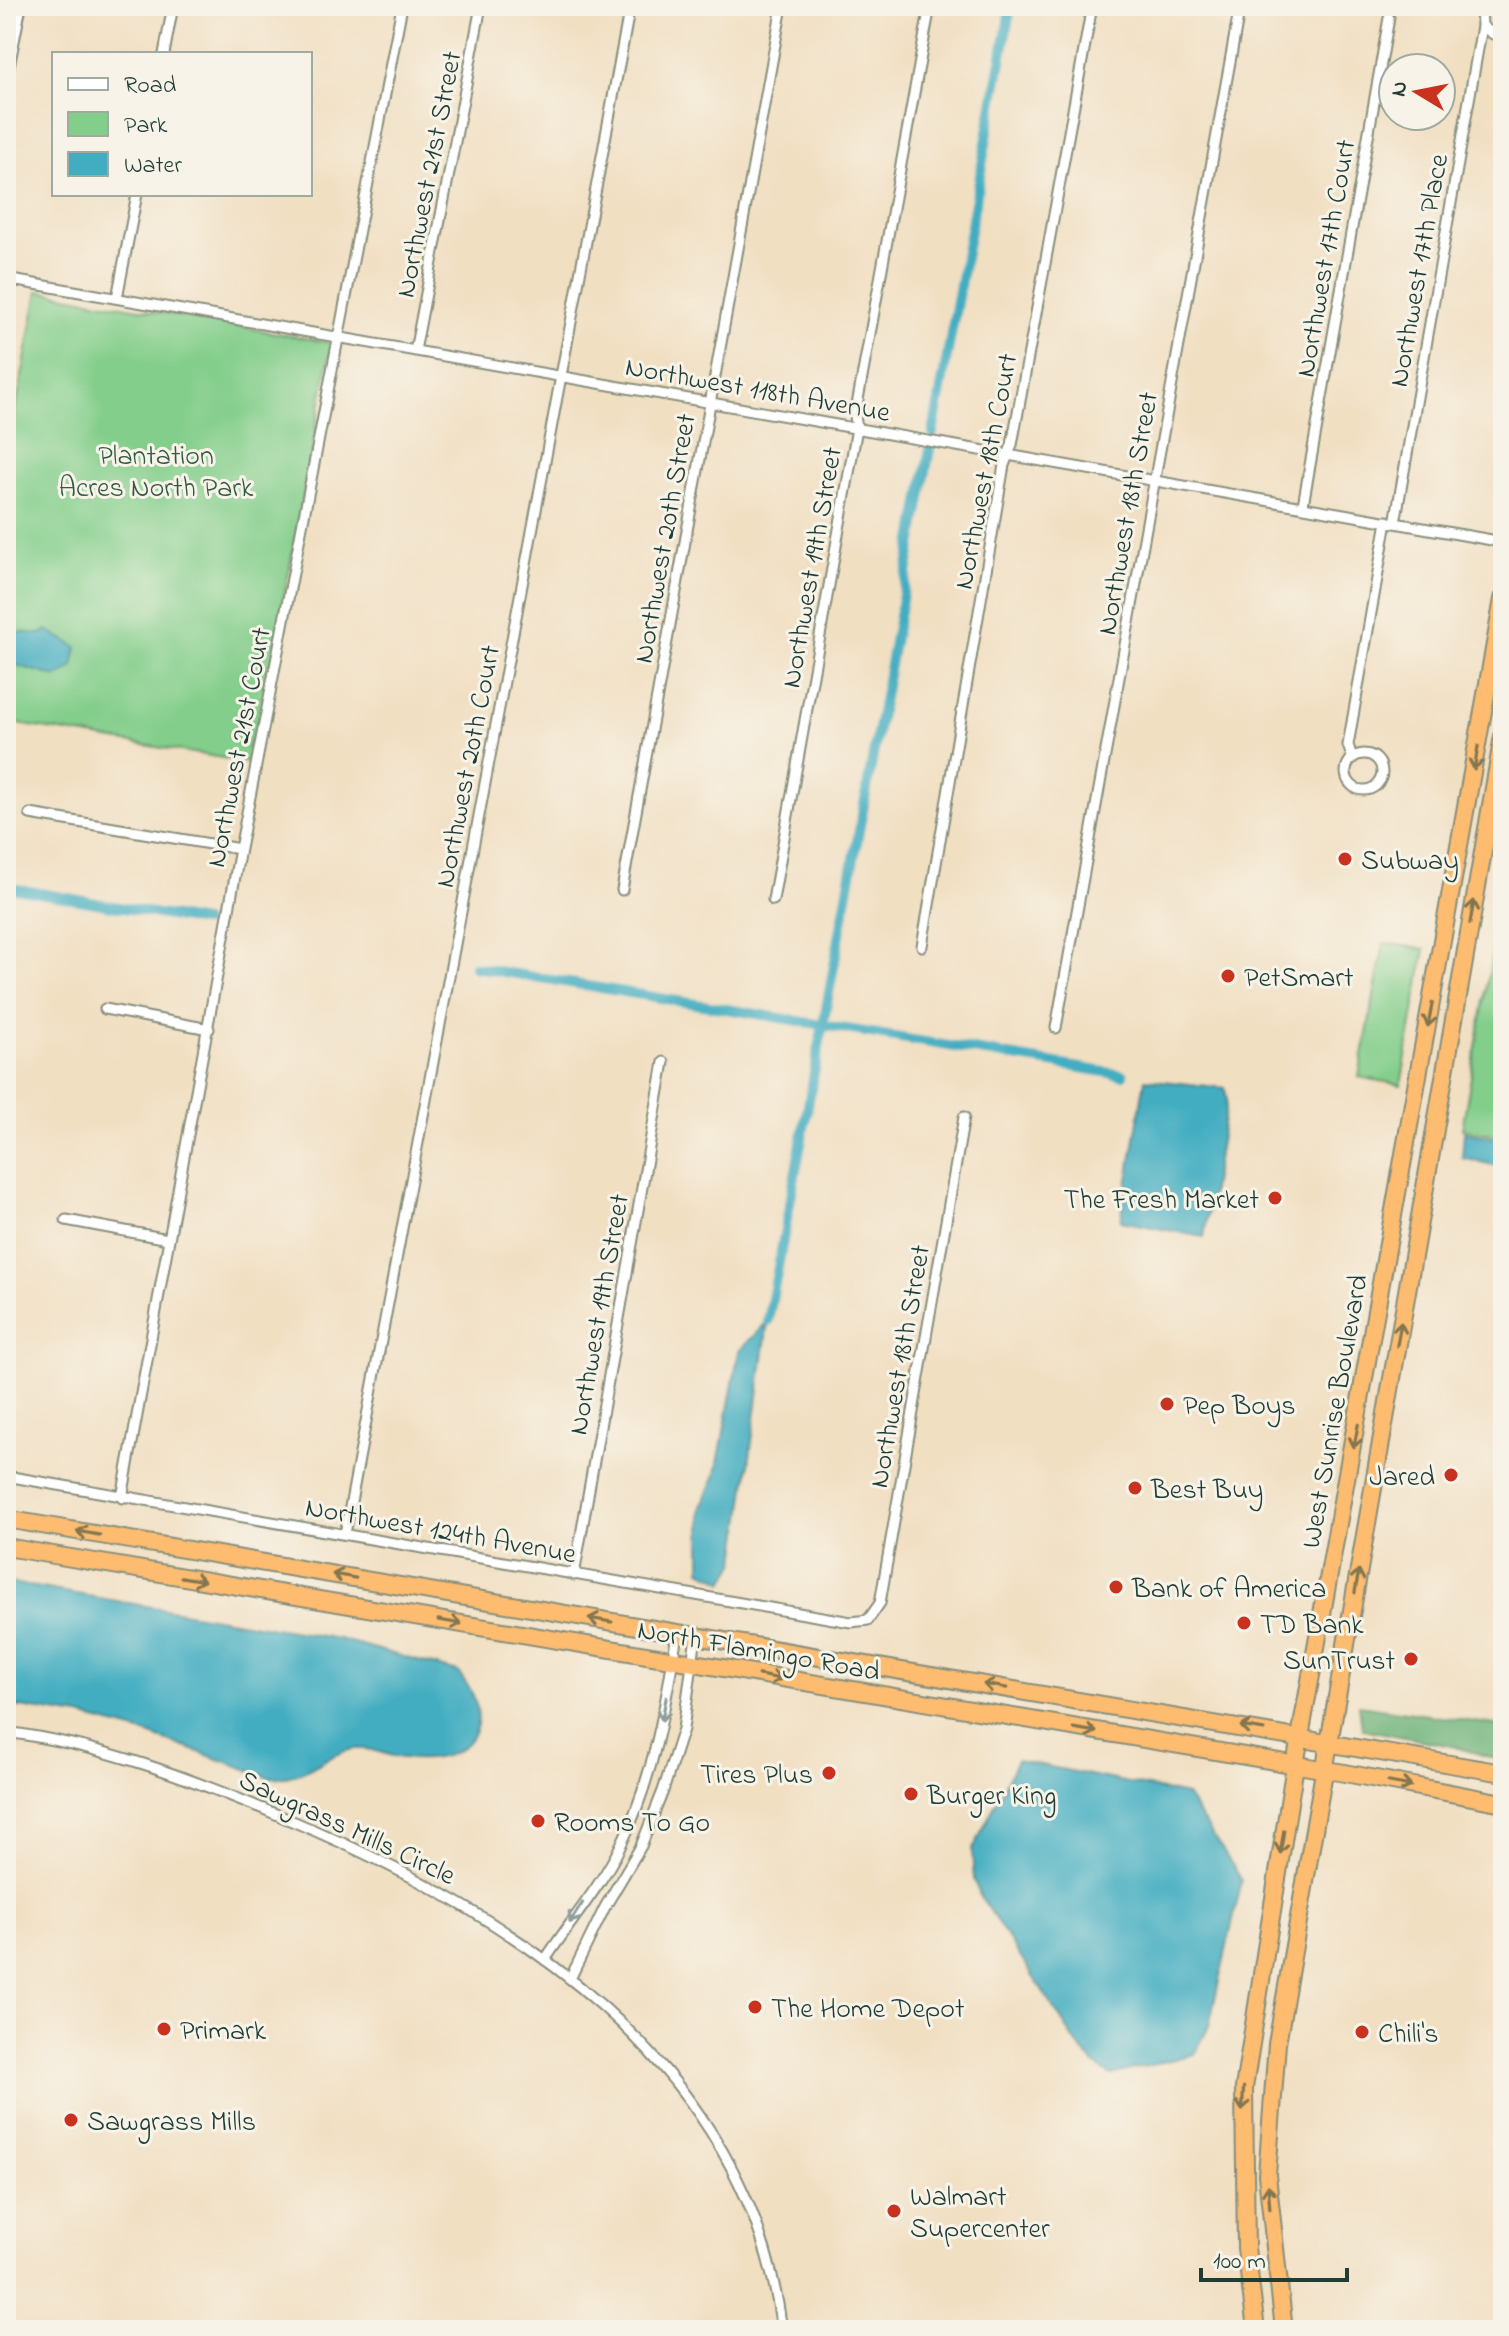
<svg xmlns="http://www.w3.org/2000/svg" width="1509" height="2336" viewBox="0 0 1509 2336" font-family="'Indie Flower',sans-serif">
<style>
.green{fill:#83ce8b;stroke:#518660;stroke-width:2}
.forest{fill:#6ab177;stroke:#447756;stroke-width:2}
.water{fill:#42adc1;stroke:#30757a;stroke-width:2}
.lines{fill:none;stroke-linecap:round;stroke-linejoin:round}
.canal{stroke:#42adc1;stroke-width:10}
.street-casing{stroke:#888e7b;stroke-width:13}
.highway-casing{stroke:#888e7b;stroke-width:20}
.street{stroke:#fff;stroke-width:9}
.highway{stroke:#fdbc6f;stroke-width:16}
.oneway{stroke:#83764f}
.oneway2{stroke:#8f9e9a}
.poi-dot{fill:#c8321e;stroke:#f7f3e8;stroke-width:3}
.labels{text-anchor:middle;stroke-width:6;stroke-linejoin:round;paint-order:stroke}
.street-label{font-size:28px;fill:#1f3d34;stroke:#f7f3e8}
.park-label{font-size:28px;fill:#335a45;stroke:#f7f3e8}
.poi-label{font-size:28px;fill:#1f3d34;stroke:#f7f3e8;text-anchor:start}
</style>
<rect width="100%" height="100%" fill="#f7f3e8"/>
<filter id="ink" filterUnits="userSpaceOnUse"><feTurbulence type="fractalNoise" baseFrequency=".0125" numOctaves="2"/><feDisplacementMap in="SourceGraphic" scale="16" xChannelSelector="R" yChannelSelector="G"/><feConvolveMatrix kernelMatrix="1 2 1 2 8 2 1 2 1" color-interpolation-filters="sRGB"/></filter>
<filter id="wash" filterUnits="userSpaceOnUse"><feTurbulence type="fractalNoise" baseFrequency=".006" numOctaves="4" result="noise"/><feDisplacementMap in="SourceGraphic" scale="32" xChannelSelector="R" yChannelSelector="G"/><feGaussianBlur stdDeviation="1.8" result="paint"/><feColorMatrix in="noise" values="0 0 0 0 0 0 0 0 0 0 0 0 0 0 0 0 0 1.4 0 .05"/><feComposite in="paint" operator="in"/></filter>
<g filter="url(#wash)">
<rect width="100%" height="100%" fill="#f1dfc2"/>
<path class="green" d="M38,291L332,343L253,763L6,722V461Z
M1503,890V1136L1462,1129Z
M1384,943L1425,949L1401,1085L1359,1077Z"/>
<path class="forest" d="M1359,1705L1503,1726V1761L1452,1746L1362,1729Z"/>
<path class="water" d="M47,630L77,647L73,667L57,677L6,662V631L41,634Z
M1145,1079L1225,1088L1227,1100L1204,1237L1121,1221Z
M1464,1132L1503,1139V1167L1462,1158Z
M768,1321L736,1562L724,1582L701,1570V1509L716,1474L739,1351Z
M6,1582L339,1639L458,1672C470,1687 482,1708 476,1728C466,1757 432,1762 403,1758C385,1756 369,1745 349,1750C317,1758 306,1781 269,1777L148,1734L80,1716L6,1705Z
M1017,1760L1186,1795L1242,1880L1209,2026L1195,2054L1111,2075L1094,2064L1079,2047L979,1894L974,1879L972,1851Z"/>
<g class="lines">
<path class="canal" d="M933,433L1011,6
M6,887L203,922
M474,967L1123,1075
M768,1321L930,449"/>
</g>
</g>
<g filter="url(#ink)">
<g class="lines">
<g class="street-casing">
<path id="street" d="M1481,6L1482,26L1493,34L1503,35
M164,54L173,6
M6,82L21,6
M6,279L1503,542
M117,298L137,194
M415,351L481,6
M1303,505L1389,18
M1395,523L1482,26
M1346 772a18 18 0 1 1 36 0a18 18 0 1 1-36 0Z
M1352,757L1348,745L1387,521
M30,814L240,849
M622,890L782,6
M773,900L857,428L855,416L930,6
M922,946L1004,465L1012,445L1092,6
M105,1009L209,1029
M1056,1028L1240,6
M66,1220L168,1239
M6,1476L851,1622L868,1620L880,1603L964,1117
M122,1498L240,849L402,6
M345,1534L630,6
M574,1575L664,1062
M6,1732C103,1745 189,1778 278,1815C509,1910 748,2061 782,2330
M545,1960C569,1923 601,1886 620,1847C653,1780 666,1705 677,1633
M570,1979L605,1907L641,1846L663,1791L683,1729L696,1636"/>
</g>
<g class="highway-casing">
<path id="highway" d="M6,1519L1503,1773
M6,1547L1345,1773L1503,1803
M1256,2330L1246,2248L1244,2088L1295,1765L1503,599
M1284,2330L1267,2175L1277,2044L1503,736"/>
</g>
<use href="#street" class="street"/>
<use href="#highway" class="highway"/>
</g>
<defs><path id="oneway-shaft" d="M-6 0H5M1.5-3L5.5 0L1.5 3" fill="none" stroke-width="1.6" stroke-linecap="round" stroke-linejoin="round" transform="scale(2)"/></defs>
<g class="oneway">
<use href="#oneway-shaft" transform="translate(1476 758) rotate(100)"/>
<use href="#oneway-shaft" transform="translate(1472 912) rotate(-80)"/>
<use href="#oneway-shaft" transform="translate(1430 1015) rotate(101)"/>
<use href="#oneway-shaft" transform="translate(1399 1334) rotate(-80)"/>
<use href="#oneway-shaft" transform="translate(1356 1436) rotate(101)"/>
<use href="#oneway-shaft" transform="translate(88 1533) rotate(-170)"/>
<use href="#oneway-shaft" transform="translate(344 1576) rotate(-170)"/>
<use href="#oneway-shaft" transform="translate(193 1579) rotate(10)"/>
<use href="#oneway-shaft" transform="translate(1357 1581) rotate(-80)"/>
<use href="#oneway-shaft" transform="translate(600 1620) rotate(-170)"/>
<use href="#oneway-shaft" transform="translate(450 1622) rotate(10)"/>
<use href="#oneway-shaft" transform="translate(770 1677) rotate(10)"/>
<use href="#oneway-shaft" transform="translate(995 1686) rotate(-170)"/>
<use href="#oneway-shaft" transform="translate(1252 1728) rotate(-171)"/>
<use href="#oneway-shaft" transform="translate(1085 1730) rotate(9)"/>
<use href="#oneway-shaft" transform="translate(1400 1784) rotate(11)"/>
<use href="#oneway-shaft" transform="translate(1282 1842) rotate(99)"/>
<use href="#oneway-shaft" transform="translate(1243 2099) rotate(93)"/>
<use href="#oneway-shaft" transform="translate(1269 2197) rotate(-94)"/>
</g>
<g class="oneway2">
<use href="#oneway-shaft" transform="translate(664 1709) rotate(101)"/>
<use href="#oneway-shaft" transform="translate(576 1913) rotate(123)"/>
</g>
</g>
<g class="poi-dot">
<circle cx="1345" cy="859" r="8"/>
<circle cx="1228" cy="976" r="8"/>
<circle cx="1275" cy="1198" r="8"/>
<circle cx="1167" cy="1404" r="8"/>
<circle cx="1451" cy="1475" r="8"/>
<circle cx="1135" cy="1488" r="8"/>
<circle cx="1116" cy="1587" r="8"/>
<circle cx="1244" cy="1623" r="8"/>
<circle cx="1411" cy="1659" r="8"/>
<circle cx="829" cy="1773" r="8"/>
<circle cx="911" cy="1794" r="8"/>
<circle cx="538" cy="1821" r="8"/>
<circle cx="755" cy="2007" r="8"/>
<circle cx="164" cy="2029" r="8"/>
<circle cx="1362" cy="2032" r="8"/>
<circle cx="71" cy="2120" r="8"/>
<circle cx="894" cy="2211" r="8"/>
</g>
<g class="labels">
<g class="street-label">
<text transform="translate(427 174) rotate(-79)" y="10">Northwest 21st Street</text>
<text transform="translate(1324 258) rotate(-80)" y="10">Northwest 17th Court</text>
<text transform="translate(1417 270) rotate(-80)" y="10">Northwest 17th Place</text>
<text transform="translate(758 388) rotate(10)" y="10">Northwest 118th Avenue</text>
<text transform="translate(984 471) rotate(-79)" y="10">Northwest 18th Court</text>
<text transform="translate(1126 513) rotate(-80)" y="10">Northwest 18th Street</text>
<text transform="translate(663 538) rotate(-80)" y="10">Northwest 20th Street</text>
<text transform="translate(810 567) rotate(-80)" y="10">Northwest 19th Street</text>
<text transform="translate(237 747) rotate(-79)" y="10">Northwest 21st Court</text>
<text transform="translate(466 766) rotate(-79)" y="10">Northwest 20th Court</text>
<text transform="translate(597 1314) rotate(-80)" y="10">Northwest 19th Street</text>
<text transform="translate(898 1366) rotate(-80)" y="10">Northwest 18th Street</text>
<text transform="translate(1333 1411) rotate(-80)" y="10">West Sunrise Boulevard</text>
<text transform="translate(441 1529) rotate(10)" y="10">Northwest 124th Avenue</text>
<text transform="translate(759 1649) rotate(10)" y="10">North Flamingo Road</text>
<text transform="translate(348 1826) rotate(25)" y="10">Sawgrass Mills Circle</text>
</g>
<g class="park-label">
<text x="156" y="464">Plantation<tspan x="156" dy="32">Acres North Park</tspan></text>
</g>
<g class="poi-label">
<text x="1361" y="869">Subway</text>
<text x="1244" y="986">PetSmart</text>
<text x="1259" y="1208" text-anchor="end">The Fresh Market</text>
<text x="1183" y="1414">Pep Boys</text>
<text x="1435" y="1485" text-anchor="end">Jared</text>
<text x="1151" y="1498">Best Buy</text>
<text x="1132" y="1597">Bank of America</text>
<text x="1260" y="1633">TD Bank</text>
<text x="1395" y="1669" text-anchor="end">SunTrust</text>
<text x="813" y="1783" text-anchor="end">Tires Plus</text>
<text x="927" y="1804">Burger King</text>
<text x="554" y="1831">Rooms To Go</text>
<text x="771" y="2017">The Home Depot</text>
<text x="180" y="2039">Primark</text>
<text x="1378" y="2042">Chili's</text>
<text x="87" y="2130">Sawgrass Mills</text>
<text x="910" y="2205">Walmart<tspan x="910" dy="32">Supercenter</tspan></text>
</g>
</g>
<rect width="1509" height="2336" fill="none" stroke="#f7f3e8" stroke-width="32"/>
<rect x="52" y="52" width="260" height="144" fill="#f7f3e8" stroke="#a1aaa0" stroke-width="2"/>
<rect x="68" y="78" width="40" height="12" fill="#ffffff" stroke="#a1aaa0" stroke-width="2"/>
<text x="124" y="92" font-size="24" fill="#1f3d34">Road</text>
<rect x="68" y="112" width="40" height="24" fill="#83ce8b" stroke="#a1aaa0" stroke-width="2"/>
<text x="124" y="132" font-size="24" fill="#1f3d34">Park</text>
<rect x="68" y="152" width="40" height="24" fill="#42adc1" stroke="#a1aaa0" stroke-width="2"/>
<text x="124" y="172" font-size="24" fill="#1f3d34">Water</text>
<g transform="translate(1417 92) rotate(280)"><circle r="38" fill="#f7f3e8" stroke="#a1aaa0" stroke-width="2"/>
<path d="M0-6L14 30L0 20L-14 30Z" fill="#c8321e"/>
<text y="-12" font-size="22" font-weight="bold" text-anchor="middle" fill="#1f3d34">N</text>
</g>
<path d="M1201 2268v12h146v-12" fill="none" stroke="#1f3d34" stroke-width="4"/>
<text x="1213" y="2268" font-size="24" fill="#1f3d34" stroke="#f7f3e8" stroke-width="6" paint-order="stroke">100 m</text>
</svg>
